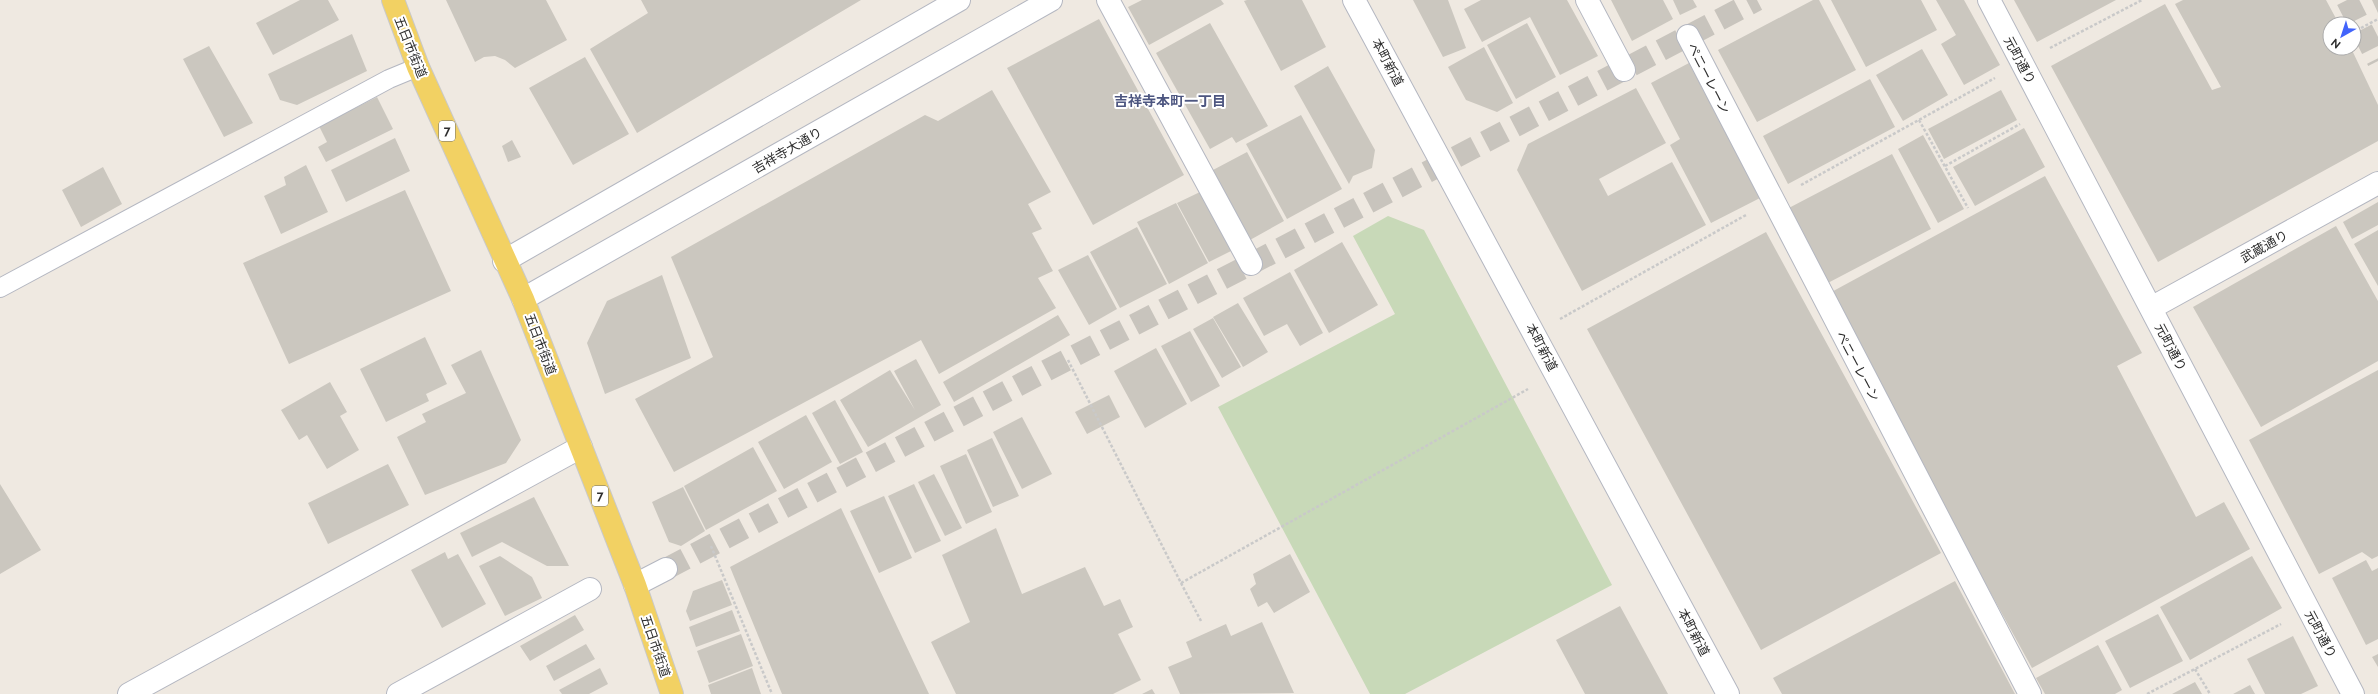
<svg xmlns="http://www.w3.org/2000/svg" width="2378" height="694" viewBox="0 0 2378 694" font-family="Raleway,'Noto Sans JP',sans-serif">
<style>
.cemetery{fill:#c8d9b8}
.building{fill:#cbc7bf}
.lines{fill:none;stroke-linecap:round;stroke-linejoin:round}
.street-tunnel{stroke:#c8c4bd;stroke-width:22;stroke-dasharray:22 11;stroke-linecap:butt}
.lane-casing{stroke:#b4b7c1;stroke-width:20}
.street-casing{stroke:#b4b7c1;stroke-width:24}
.secondary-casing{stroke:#b4b7c1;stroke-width:24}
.primary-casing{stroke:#c9c9c9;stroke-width:24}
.path{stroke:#c9c9c9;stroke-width:2.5;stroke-dasharray:3 2;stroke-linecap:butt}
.lane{stroke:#fff;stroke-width:18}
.street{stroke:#fff;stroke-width:22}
.secondary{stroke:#fff;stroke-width:22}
.primary{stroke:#f2d163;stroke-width:22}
.labels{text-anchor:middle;stroke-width:4;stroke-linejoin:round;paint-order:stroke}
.shield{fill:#fff;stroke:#6d6d6d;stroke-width:1}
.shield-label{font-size:12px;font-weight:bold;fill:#2e2e2e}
.street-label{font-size:13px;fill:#2e2e2e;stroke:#fff}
.neighbourhood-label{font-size:14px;font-weight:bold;fill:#4d5680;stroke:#fff}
</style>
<rect width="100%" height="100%" fill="#efe9e1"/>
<path class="cemetery" d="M1388,216L1424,230L1612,585L1405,694H1370L1218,407L1395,314L1353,236Z"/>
<path class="building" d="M300,0H328L339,20L273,55L256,23Z
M446,0H546L567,40L515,68L505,60L495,56L484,57L475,62Z
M641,0H861L637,133L590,49L648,13Z
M1142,0H1221L1224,4L1149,45L1128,7Z
M1247,0H1302L1326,47L1281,71L1244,1Z
M1413,0H1448L1466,48L1443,57Z
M1481,0H1567L1598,56L1560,75L1530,17L1482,42L1464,9Z
M1611,0H1663L1673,19L1632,41Z
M1673,0H1693L1697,7L1680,15Z
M1813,0H1819L1856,70L1757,122L1718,50Z
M1831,0H1921L1937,30L1866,67Z
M1936,0H1964L2000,65L1964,85L1941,44L1956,35Z
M2014,0H2116L2037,42Z
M2183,0H2326L2339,24H2330V48H2351L2378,105V141L2158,262L2051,66L2165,4L2212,90L2221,87L2175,4Z
M2372,0H2378V13Z
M1099,19L1184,175L1093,225L1007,68Z
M1210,23L1268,126L1236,143L1232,137L1210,149L1156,53Z
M1527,23L1556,77L1516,99L1487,45Z
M352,34L367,71L297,105L280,100L268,74Z
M209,46L253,123L224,137L183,59Z
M1484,47L1513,103L1497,112L1466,100L1448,67Z
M1922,49L1948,95L1903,121L1876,75Z
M585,57L629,134L573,165L529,88Z
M1689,63L1760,198L1711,223L1670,145L1680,139L1651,83Z
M1328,66L1375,150L1372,168L1353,176L1349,184L1294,86Z
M1870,79L1895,127L1788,184L1763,136Z
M1636,88L1666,143L1599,179L1608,196L1672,162L1706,225L1582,291L1517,170L1528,144Z
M992,90L1051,192L1028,204L1042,229L1032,233L1053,271L1038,278L1056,308L939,374L921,340L674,472L635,399L713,357L671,257L925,115L938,121Z
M2001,90L2017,120L1944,159L1928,129Z
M377,97L393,129L326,162L318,147L327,142L319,126Z
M1301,115L1342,189L1287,219L1246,144Z
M2024,128L2045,167L1975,206L1953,167Z
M1923,135L1964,209L1938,223L1898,149Z
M395,138L410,171L346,202L331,170Z
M512,140L521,157L508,162L502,146Z
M1247,152L1284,221L1250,240L1213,170Z
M1892,154L1931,229L1824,285L1785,210Z
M306,165L328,212L281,234L264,196L286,185L284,177Z
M103,167L122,204L81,227L62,190Z
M2045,176L2142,353L2117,366L2196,517L2224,502L2250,549L2032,668L1826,295Z
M405,190L451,291L289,364L243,263Z
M1200,192L1231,251L1209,262L1177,203Z
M2378,202V225L2352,239L2343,222Z
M1176,203L1208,263L1169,284L1137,222Z
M2336,226L2378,301V361L2261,427L2193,307Z
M1137,227L1167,284L1120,308L1090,252Z
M2378,230V286L2354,244Z
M1766,232L1941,553L1761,650L1587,329Z
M1342,242L1378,305L1329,333L1294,270Z
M1088,255L1117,309L1089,325L1058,270Z
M1290,272L1323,333L1300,346L1287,324L1264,336L1243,298Z
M662,275L691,358L605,394L587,343L607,301Z
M1238,303L1268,352L1243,367L1213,317Z
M1058,315L1070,335L954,402L943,382Z
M1213,318L1241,367L1222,378L1193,329Z
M1190,331L1220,386L1191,402L1161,346Z
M425,337L447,384L426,394L429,401L386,422L360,369Z
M1156,348L1187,404L1145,428L1114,371Z
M481,350L521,440L506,463L425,495L397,437L426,422L422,414L466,393L451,365Z
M916,359L941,405L868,447L840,400L890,370L915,410L894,371Z
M2378,370V556L2372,559L2362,552L2319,574L2249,440Z
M330,382L347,412L340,416L359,450L327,469L307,435L299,440L281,410Z
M1109,395L1120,417L1087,434L1075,412Z
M835,400L863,452L840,464L812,413Z
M806,415L832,462L784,489L758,442Z
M1022,417L1052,474L1022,489L993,432Z
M992,438L1019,496L993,507L967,450Z
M753,447L777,491L706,530L684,486Z
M966,454L992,512L966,524L940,466Z
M388,464L409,505L328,544L308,503Z
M934,474L962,528L945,536L918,482Z
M0,484L41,550L0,574Z
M914,484L941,541L915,553L888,496Z
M683,487L705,531L681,546L669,542L652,502Z
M884,496L912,558L879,573L850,511Z
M534,497L569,566H547L502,542L472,557L460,533Z
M841,508L929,694H782L730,567Z
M996,528L1022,594L1085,567L1104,606L1120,599L1133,627L1118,634L1141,680L1113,694H956L931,642L970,622L942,555Z
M445,552L448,559L458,554L486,604L442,628L411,570Z
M1290,554L1310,592L1274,613L1267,602L1258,607L1250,589L1256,584L1253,574Z
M500,556L532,577L542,598L505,616L479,566Z
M2252,556L2282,608L2190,660L2160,607Z
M2366,560L2372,571L2378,568V639L2366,645L2332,578Z
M722,580L732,605L690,621L686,611L693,591Z
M1955,581L2015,694H1782L1773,678Z
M1620,606L1668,694H1585L1556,640Z
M732,610L740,631L696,647L689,627Z
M2158,614L2183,661L2130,688L2105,641Z
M575,615L584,630L530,661L520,646Z
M1262,622L1294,693L1180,694L1168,667L1192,657L1186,642L1226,624L1231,636Z
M741,634L753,666L709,683L697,651Z
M2293,636L2318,686L2301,694H2265L2247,659Z
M586,644L595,659L554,681L546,666Z
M2098,645L2122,690L2115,694H2045L2036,678Z
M2378,654V667L2372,657Z
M600,668L608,684L589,694H562L559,690Z
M752,668L761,694H711L708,685Z
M2195,682L2202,694H2172Z
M2250,685L2255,694H2233Z
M1152,689L1155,694H1142Z"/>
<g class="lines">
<path class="street-tunnel" d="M2347,0L2378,61
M666,569L1757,0"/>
<g class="lane-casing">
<path id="lane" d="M0,288L389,79L418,67"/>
</g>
<g class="street-casing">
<path id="street" d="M1108,0L1251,264
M1587,0L1624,70
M1989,0L2353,694
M1688,36L2030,694
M2151,308L2378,183
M635,585L666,569
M129,694L581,447
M398,694L590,589"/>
</g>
<g class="secondary-casing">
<path id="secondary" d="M1354,0L1728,694
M504,261L959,0
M523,299L1051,0"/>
</g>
<g class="primary-casing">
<path id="primary" d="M393,0L418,67L523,299L635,585L672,694"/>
</g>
<path class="path" d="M2361,28L2378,19
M2050,48L2142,0
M1919,120L1968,208
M1945,166L2020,124
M1801,185L1995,78
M1560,319L1746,215
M1068,360L1181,583L1528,389
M711,546L772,694
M1181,583L1201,621
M2195,669L2210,694
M2147,694L2281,624"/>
<use href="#lane" class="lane"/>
<use href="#street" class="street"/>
<use href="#secondary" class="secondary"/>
<use href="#primary" class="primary"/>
</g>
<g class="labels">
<g class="shield">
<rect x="439" y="121" width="16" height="20" rx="3"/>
<rect x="592" y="486" width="16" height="20" rx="3"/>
</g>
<g class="shield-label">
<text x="447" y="135">7</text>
<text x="600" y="500">7</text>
</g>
<g class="street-label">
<text transform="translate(411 47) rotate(68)" y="5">五日市街道</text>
<text transform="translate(2020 60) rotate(62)" y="5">元町通り</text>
<text transform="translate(1388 62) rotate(62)" y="5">本町新道</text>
<text transform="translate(1709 78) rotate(63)" y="5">ペニーレーン</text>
<text transform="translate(787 150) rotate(-30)" y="5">吉祥寺大通り</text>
<text transform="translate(2264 246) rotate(-29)" y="5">武蔵通り</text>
<text transform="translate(541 344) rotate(69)" y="5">五日市街道</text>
<text transform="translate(1542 347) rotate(62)" y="5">本町新道</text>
<text transform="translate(2171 347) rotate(62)" y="5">元町通り</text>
<text transform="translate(1858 366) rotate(62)" y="5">ペニーレーン</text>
<text transform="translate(1694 632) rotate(62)" y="5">本町新道</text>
<text transform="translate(2321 634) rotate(62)" y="5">元町通り</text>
<text transform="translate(656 646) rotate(71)" y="5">五日市街道</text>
</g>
<g class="neighbourhood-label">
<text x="1170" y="106">吉祥寺本町一丁目</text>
</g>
</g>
<g transform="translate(2342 36) rotate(219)"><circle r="19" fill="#ffffff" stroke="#ababab"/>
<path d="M0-3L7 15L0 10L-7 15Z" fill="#4264fb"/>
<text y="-6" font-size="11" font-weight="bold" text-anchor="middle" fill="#2e2e2e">N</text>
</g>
</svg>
